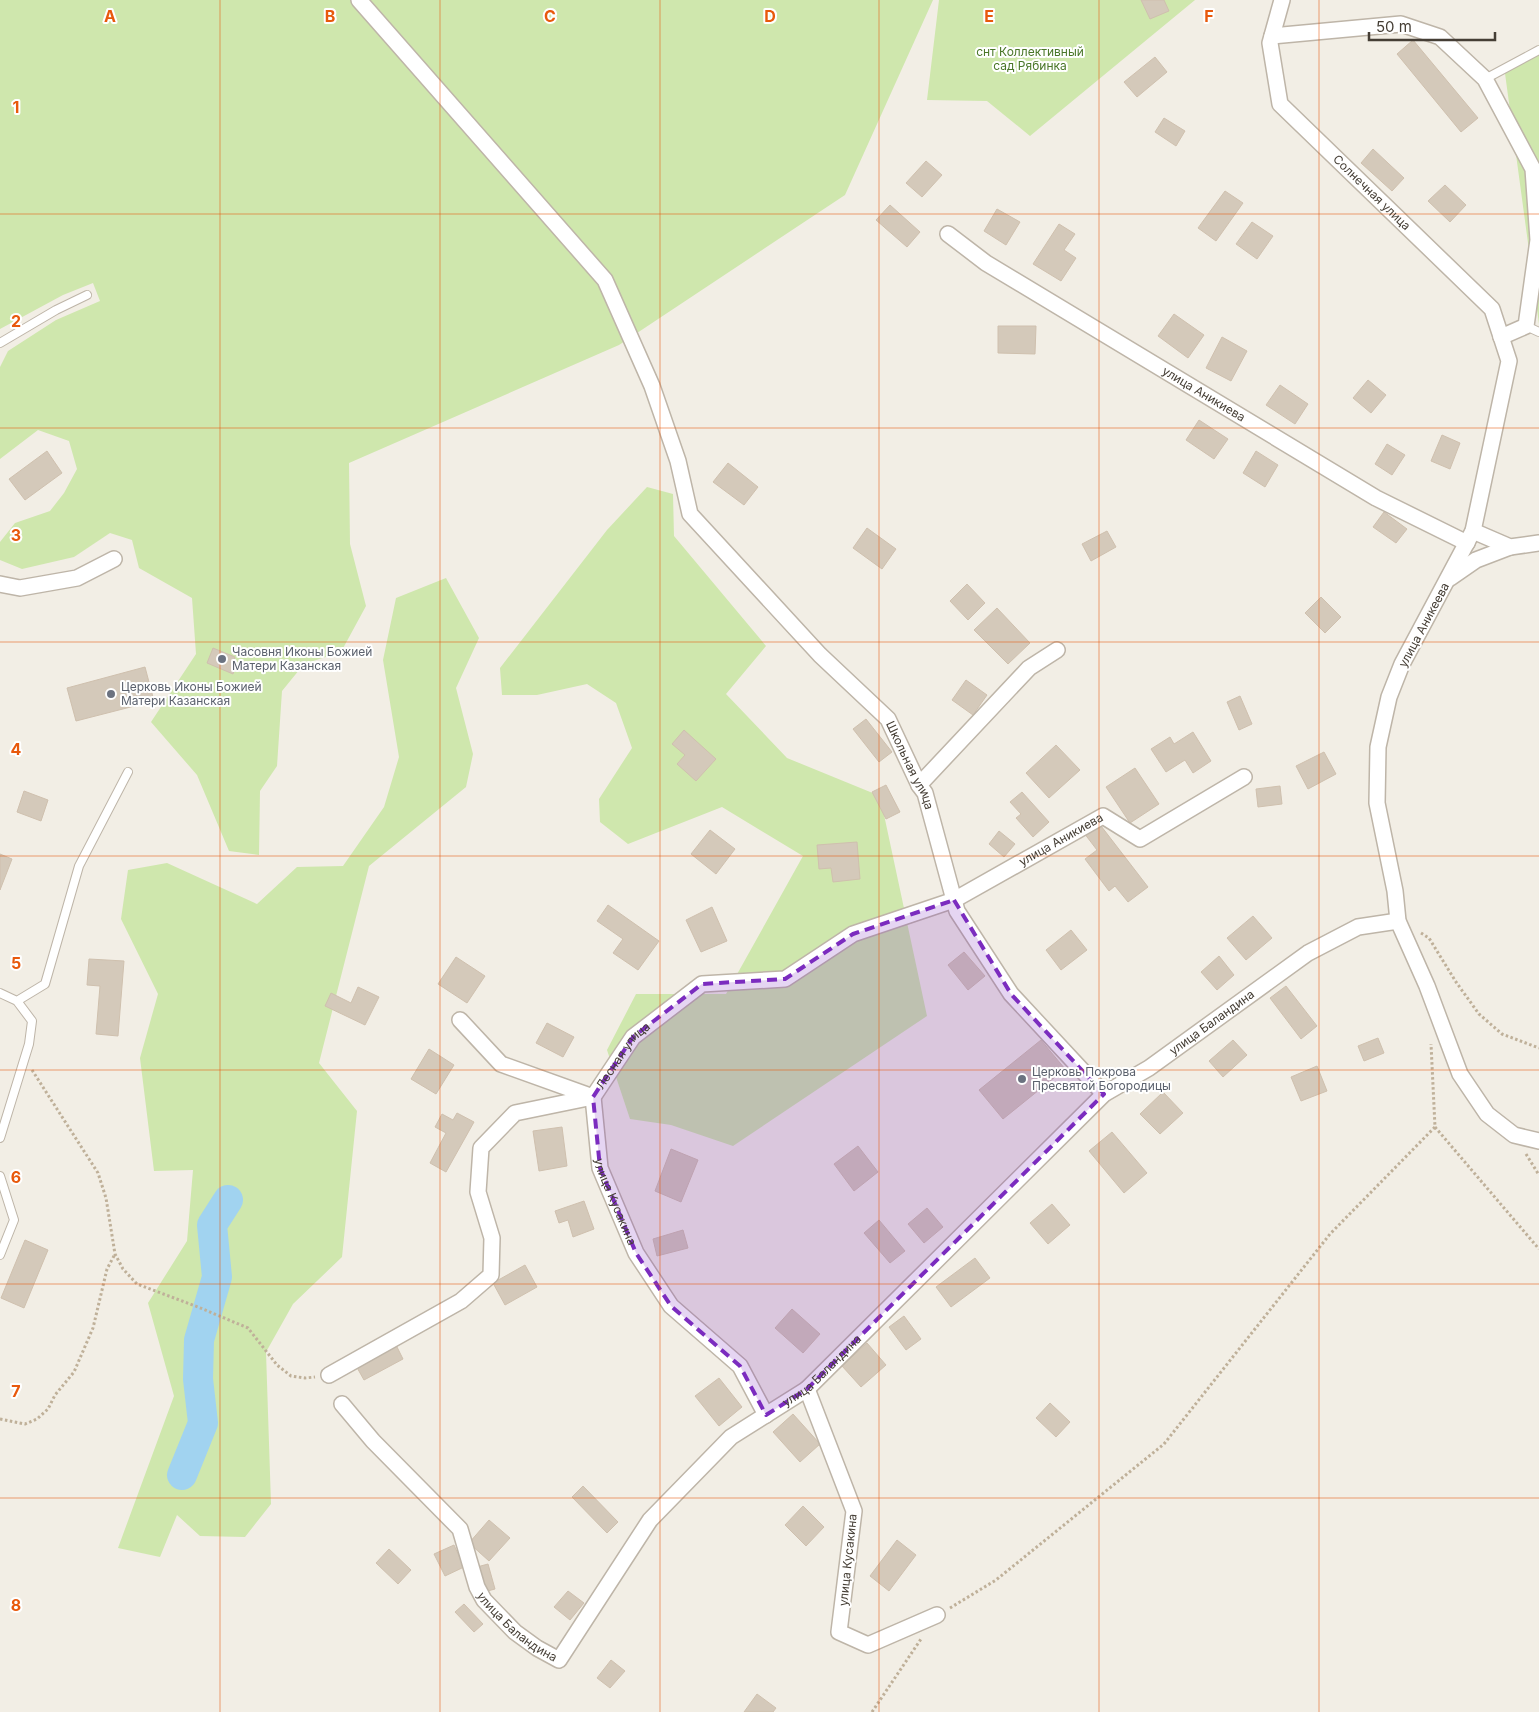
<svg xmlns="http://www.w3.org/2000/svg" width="1539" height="1712" viewBox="0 0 1539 1712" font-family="Inter,sans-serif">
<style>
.green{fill:#cfe7ad}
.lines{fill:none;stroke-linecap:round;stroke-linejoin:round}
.river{stroke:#a1d3f0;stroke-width:30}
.building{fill:#d4c9ba;stroke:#cfc0ae}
.lane-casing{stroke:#beb5a8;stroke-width:10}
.street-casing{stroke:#beb5a8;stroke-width:18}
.path{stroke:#bfb099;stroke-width:3;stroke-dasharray:2.5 2.5;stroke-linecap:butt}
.lane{stroke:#fff;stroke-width:8}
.street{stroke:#fff;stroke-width:15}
.marked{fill:#7b2cbf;fill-opacity:0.2;stroke:#7b2cbf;stroke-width:4;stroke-dasharray:10 6;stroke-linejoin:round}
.grid{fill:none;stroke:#e8590c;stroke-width:1;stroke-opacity:0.55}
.worship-dot{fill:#6b7280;stroke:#fff;stroke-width:2}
.labels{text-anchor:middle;stroke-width:4;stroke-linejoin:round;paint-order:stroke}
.park-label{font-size:12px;fill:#497628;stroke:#fff}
.street-label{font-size:12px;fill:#453e35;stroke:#fff}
.worship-label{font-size:12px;fill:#5b616d;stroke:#fff;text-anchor:start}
.grid-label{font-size:16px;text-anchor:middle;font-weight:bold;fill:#e8590c;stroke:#fff;stroke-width:4;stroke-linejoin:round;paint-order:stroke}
</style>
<rect width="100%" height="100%" fill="#f2eee5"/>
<path class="green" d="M0,0H933L845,195L619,345L349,463L350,544L366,606L341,652L304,664L282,691L277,766L260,791L259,855L229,851L197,775L151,722L196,654L192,598L139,568L132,540L110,533L74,557L22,569L0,560V542L15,523L50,511L64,493L77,469L69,441L38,430L0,459V367L8,351L56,320L100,301L93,283L63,295L0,329Z
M939,0H1195L1030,136L987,101L927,100Z
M1539,45V324L1504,66Z
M647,487L673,494L674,536L766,646L726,694L787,758L880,796L927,1016L733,1146L671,1125L630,1119L607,1050L636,994H726L803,856L722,807L628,844L600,822L599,799L632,748L616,703L587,684L537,695H502L500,668L607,530Z
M446,578L479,638L456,688L473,754L466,787L369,866L319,1063L357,1111L342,1257L293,1304L266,1352L271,1504L245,1537L200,1536L177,1515L160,1557L118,1548L174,1396L148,1303L187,1241L193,1170L154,1171L140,1058L158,994L121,919L128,870L167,863L257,904L297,867L343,866L384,807L399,757L383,660L396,598Z"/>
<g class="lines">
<path class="river" d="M182,1475L203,1423L198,1379L199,1340L217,1277L212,1225L228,1200"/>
</g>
<path class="building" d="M1141,0H1164L1169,11L1150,19Z
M1413,40L1478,118L1461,132L1397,54Z
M1155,57L1167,72L1137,97L1124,82Z
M1164,118L1185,131L1176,146L1155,132Z
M1373,149L1404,178L1392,191L1361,163Z
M926,161L942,175L922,197L906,183Z
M1445,185L1466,205L1450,222L1428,201Z
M1225,191L1243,203L1216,241L1198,228Z
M890,205L920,232L907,247L876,220Z
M997,209L1020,222L1006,245L984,231Z
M1252,222L1273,236L1257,259L1236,244Z
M1059,224L1075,234L1064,250L1076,258L1061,281L1033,264Z
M1174,314L1204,335L1188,358L1158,336Z
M998,326H1036L1035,354L998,353Z
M1222,337L1247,351L1231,381L1206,368Z
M1368,380L1386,395L1371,413L1353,398Z
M1280,385L1308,404L1295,424L1266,405Z
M1199,420L1228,439L1214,459L1186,440Z
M1442,435L1460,443L1450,469L1431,461Z
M1387,444L1405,455L1392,475L1375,464Z
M47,451L62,473L25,500L9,479Z
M1256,451L1278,465L1265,487L1243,473Z
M728,463L758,487L744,505L713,482Z
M1384,512L1407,529L1396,543L1373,527Z
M867,528L896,549L882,569L853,548Z
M1107,531L1116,547L1091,561L1082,544Z
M967,584L985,603L968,620L950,601Z
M1321,597L1341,617L1325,633L1305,613Z
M997,608L1030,643L1008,664L974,630Z
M213,648L235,657L234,661L237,663L233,674L207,663Z
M145,667L154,701L76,721L67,688Z
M966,680L987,695L973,715L952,700Z
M1240,696L1252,724L1239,730L1227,702Z
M866,719L892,752L879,762L853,729Z
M684,730L716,759L696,781L677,764L685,755L672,744Z
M1193,732L1211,761L1193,773L1185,760L1166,772L1151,749L1170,737L1174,744Z
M1056,745L1080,770L1049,798L1026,773Z
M1324,752L1336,774L1308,789L1296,766Z
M1135,768L1159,804L1130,823L1106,787Z
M886,785L900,812L886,819L872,792Z
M1280,786L1282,804L1258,807L1256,789Z
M24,791L48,800L41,821L17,812Z
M1022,792L1049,822L1033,837L1016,818L1021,814L1010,802Z
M1098,822L1148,887L1128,902L1115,886L1109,891L1085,859L1097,850L1084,833Z
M710,830L735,849L716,874L691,854Z
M999,831L1015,844L1004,857L989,844Z
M857,842L860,879L833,882L831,868L819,869L817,845Z
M0,854L12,859L0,890Z
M608,905L659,941L638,970L613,953L623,939L597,921Z
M712,907L727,941L701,952L686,920Z
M1253,916L1272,938L1246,960L1227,938Z
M1071,930L1087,950L1061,970L1046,950Z
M964,952L985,976L968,990L948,965Z
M1219,956L1234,975L1217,990L1201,972Z
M456,957L485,976L467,1003L438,984Z
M89,959L124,961L118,1036L96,1034L100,986L87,985Z
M1286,986L1317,1026L1301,1039L1270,998Z
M358,987L379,997L365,1025L325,1006L331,993L351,1003Z
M547,1023L574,1037L563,1057L536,1043Z
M1378,1038L1384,1053L1364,1061L1358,1046Z
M1041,1040L1065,1069L1003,1119L979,1090Z
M1233,1040L1247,1055L1223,1077L1209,1061Z
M429,1049L454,1065L436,1094L411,1079Z
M1317,1066L1327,1091L1301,1101L1291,1077Z
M1163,1092L1183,1113L1160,1134L1140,1114Z
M457,1113L474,1122L446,1172L430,1163L446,1133L435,1127L442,1114L453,1120Z
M562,1127L567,1166L539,1171L533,1131Z
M1112,1132L1147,1173L1124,1193L1089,1151Z
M858,1146L878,1172L854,1191L834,1164Z
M671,1149L698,1160L681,1202L655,1191Z
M584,1201L594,1229L573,1237L568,1220L559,1223L555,1211Z
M1052,1204L1070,1225L1048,1244L1030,1223Z
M927,1208L943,1227L924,1243L908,1224Z
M879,1220L905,1251L890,1263L864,1233Z
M683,1230L688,1248L657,1256L653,1239Z
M25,1240L48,1250L24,1308L1,1298Z
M975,1258L990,1278L951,1307L936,1287Z
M525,1265L537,1287L505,1305L493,1283Z
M792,1309L820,1334L803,1353L775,1328Z
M904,1316L921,1339L906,1350L889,1327Z
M395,1343L403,1359L364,1380L355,1364Z
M867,1343L886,1365L861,1387L842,1366Z
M719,1378L742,1407L719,1426L695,1396Z
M1050,1403L1070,1422L1056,1437L1036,1418Z
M793,1414L820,1444L800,1462L773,1432Z
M583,1486L618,1522L607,1533L572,1497Z
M803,1506L824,1527L806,1546L785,1525Z
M489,1520L510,1538L489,1561L469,1543Z
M897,1540L916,1555L889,1591L870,1576Z
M454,1545L464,1567L445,1576L434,1554Z
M389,1549L411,1570L398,1584L376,1563Z
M488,1564L495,1589L484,1592L477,1567Z
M568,1591L584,1603L570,1620L554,1607Z
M464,1604L483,1624L474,1632L455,1612Z
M611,1660L625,1671L610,1688L597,1678Z
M757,1694L776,1708L773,1712H744Z"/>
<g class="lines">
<g class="lane-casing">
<path id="lane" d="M1485,79L1539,50
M1526,326L1539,332
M0,343L56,310L87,295
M0,993L17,1001L45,984L79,866L128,772
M0,1138L29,1044L32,1021L17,1001
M0,1176L14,1220L0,1255"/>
</g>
<g class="street-casing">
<g id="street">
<path id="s1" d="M359,0L605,280L652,386L678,461L690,514L820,655L888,719L919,785L925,793L957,911L1011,994L1104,1094"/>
<path id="s2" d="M1282,0L1270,43L1280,104L1492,309L1509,361L1473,531L1402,664L1389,697L1378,747L1377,803L1395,891L1398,921L1427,986L1460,1074L1487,1114L1514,1135L1539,1141"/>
<path d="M1272,36L1401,24L1440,37L1485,79L1533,169L1538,240L1526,326L1501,337"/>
<path id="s3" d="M948,234L986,263L1376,498L1467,543"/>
<path d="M1473,531L1510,547L1539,543"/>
<path d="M1450,578L1476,560L1510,547"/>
<path d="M0,584L20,588L77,578L114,559"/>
<path d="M919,785L1029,668L1057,650"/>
<path id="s4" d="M460,1020L501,1064L593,1097L600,1168L636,1253L671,1306L740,1366L766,1415"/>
<path id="s5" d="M329,1375L461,1301L491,1275L492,1238L478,1192L481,1148L515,1113L593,1097L633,1037L702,984L785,979L853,934L954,900L1103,816L1140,839L1244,777"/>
<path d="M807,1389L854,1511L839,1632L868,1645L937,1615"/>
<path id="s6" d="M342,1404L373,1441L460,1529L477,1587L484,1600L515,1632L537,1648L559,1660L650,1520L731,1437L807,1389L1104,1094L1149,1068L1308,953L1358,927L1398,921"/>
</g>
</g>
<path class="path" d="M1421,933L1429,938L1456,982L1479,1014L1502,1034L1539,1048
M32,1070L98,1173L106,1198L115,1254L123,1269L137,1284L198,1307L248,1328L277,1365L291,1376L305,1378L315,1377
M1435,1127L1539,1249
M1526,1154L1539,1175
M0,1419L25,1424L37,1419L48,1409L55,1395L74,1372L93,1328L107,1269L115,1254
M950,1608L996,1580L1164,1444L1330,1234L1435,1127L1431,1044
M872,1712L921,1639"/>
<use href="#lane" class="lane"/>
<use href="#street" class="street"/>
</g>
<path class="marked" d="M954,900L1011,994L1104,1094L807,1389L766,1415L740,1366L671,1306L636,1253L600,1168L593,1097L633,1037L702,984L785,979L853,934Z"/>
<path class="grid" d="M220,0V1712M440,0V1712M660,0V1712M879,0V1712M1099,0V1712M1319,0V1712M0,214H1539M0,428H1539M0,642H1539M0,856H1539M0,1070H1539M0,1284H1539M0,1498H1539"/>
<g class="worship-dot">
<circle cx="222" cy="659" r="5"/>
<circle cx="111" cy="694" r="5"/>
<circle cx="1022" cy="1079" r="5"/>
</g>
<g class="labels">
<g class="park-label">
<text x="1030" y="56">снт Коллективный<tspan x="1030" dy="14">сад Рябинка</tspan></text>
</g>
<g class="street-label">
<text dy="4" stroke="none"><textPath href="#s2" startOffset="234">Солнечная улица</textPath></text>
<text dy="4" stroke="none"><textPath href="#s3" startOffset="302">улица Аникиева</textPath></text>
<text transform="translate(1424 625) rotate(-62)" y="4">улица Аникеева</text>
<text dy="4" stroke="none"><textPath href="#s1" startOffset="959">Школьная улица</textPath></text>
<text dy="4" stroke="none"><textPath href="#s5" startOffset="1002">улица Аникиева</textPath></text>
<text dy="4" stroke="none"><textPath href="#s6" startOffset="1265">улица Баландина</textPath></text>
<text dy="4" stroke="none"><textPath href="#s5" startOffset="500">Лесная улица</textPath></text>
<text dy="4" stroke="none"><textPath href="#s4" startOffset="266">улица Кусакина</textPath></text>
<text dy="4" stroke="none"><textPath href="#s6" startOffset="740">улица Баландина</textPath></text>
<text transform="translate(848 1560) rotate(-84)" y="4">улица Кусакина</text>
<text dy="4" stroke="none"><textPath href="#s6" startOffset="290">улица Баландина</textPath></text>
</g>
<g class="worship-label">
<text x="232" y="656">Часовня Иконы Божией<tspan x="232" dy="14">Матери Казанская</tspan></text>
<text x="121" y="691">Церковь Иконы Божией<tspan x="121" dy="14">Матери Казанская</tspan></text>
<text x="1032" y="1076">Церковь Покрова<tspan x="1032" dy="14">Пресвятой Богородицы</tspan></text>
</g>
</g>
<g class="grid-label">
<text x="110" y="22">A</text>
<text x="330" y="22">B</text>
<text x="550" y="22">C</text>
<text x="770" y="22">D</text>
<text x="989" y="22">E</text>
<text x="1209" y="22">F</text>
<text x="16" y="113">1</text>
<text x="16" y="327">2</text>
<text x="16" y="541">3</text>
<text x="16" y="755">4</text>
<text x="16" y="969">5</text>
<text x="16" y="1183">6</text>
<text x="16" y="1397">7</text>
<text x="16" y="1611">8</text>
</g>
<path d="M1369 32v8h126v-8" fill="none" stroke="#453e35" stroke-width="2.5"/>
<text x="1376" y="32" font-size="15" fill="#453e35" stroke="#ffffff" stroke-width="4" paint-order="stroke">50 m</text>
</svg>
